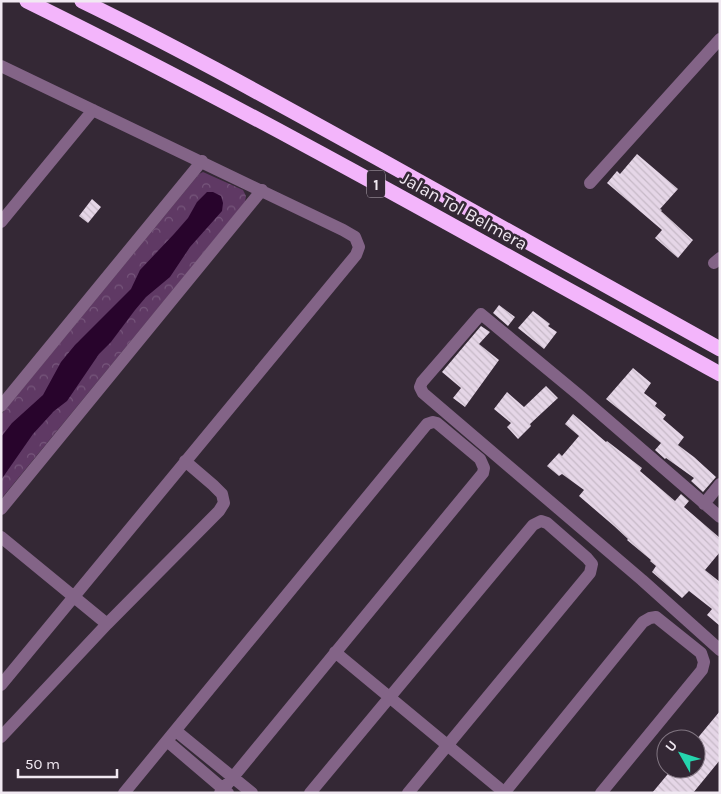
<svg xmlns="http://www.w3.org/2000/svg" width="721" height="794" viewBox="0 0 721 794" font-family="Karla,sans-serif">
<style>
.forest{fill:url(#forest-crowns)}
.water{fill:#28042c}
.building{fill:url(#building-back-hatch)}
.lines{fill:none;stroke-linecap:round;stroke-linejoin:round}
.minor{stroke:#836487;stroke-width:12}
.motorway{stroke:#f3b5fb;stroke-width:15}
.labels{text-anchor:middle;stroke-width:5;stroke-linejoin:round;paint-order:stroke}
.shield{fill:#342835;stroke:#b8afb9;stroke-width:1}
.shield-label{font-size:16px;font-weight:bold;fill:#f1e9f2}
.street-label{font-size:18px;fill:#f1e9f2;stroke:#342835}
</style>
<defs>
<pattern id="forest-crowns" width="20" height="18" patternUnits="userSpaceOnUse" patternTransform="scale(1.25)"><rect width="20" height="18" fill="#5f3964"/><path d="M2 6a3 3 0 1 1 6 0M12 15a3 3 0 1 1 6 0" fill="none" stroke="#76567b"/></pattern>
<pattern id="building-back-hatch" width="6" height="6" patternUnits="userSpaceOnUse" patternTransform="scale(1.25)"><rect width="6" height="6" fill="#e5d6e7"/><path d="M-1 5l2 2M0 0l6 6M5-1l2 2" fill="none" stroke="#c6b9c7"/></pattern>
</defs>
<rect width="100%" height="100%" fill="#342835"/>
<path class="forest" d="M203,172L243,190L246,196L245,202L1,499V415L199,174Z"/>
<path class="water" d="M207,192H213L221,196L223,203L222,211L190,247L170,277L146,297L135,310L111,342L99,354L67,401L54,411L33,434L1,480V437L12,423L43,395L61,362L75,345L131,289L140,270L174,234L188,218L197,202Z"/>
<path class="building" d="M637,154L678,189L660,209L662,210L661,211L693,240L678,258L655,238L662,230L607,183L617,171L620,174Z
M92,199L101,207L88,223L79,216Z
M499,305L515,317L508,326L493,313Z
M533,311L550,324L548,326L557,332L544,349L518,328Z
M481,326L490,332L479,344L499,360L465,407L453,398L461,388L442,372Z
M633,368L651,383L644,393L657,403L655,406L666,415L663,419L684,437L678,445L694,457L716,477L703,492L691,481L694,478L666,458L665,459L655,450L661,443L606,399Z
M546,386L558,398L530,424L531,426L518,439L507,427L511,423L494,409L507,392L524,407Z
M573,414L606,442L607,441L642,468L640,471L675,501L681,494L689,501L684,507L720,538V552L705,570L720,582V626L707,615L712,609L689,591L682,598L652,572L656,566L650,561L651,560L627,540L628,539L614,526L579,496L584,490L562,474L559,476L547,466L559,453L562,456L579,436L565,424Z
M720,711V760L693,793H652L672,769H696V740Z"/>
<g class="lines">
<path class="minor" d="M1,66L343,230L355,237L359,247L356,255L1,685
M590,183L720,39
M1,222L93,110
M714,263L720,258
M1,406L202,161
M704,504L720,484
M1,509L262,190
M720,517L580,396L481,314L422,382L420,387L423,393L642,580L720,650
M1,537L107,624
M335,652L505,793
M176,731L252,793
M1,737L107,624L219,511L224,503L222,494L213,485L185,461
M167,741L228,793
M124,793L427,424L433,422L437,423L480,459L484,468L483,473L220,793
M310,793L533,525L541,521L547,523L587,558L592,564L590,573L408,793
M504,793L643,622L650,618L656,617L701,653L704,662L702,670L601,793"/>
<path class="motorway" d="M27,1C263,117 490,247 720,374
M82,1C183,50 281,105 379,159C493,222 607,285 720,349"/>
</g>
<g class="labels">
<rect class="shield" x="367" y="170.5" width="18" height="27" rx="4"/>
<g class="shield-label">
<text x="376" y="190">1</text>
</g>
<g class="street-label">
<text transform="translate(464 211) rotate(29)" y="6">Jalan Tol Belmera</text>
</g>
</g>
<rect width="721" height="794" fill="none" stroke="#f1e9f2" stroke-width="5"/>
<g transform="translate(681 754) rotate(309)"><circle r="24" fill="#342835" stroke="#807581"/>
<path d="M0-4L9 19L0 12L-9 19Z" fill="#25d5ae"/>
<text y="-8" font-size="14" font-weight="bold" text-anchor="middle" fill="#f1e9f2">U</text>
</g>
<path d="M18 769v8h99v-8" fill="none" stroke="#f1e9f2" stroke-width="2.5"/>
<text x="25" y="769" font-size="15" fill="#f1e9f2" stroke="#342835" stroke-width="4" paint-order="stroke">50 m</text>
</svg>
